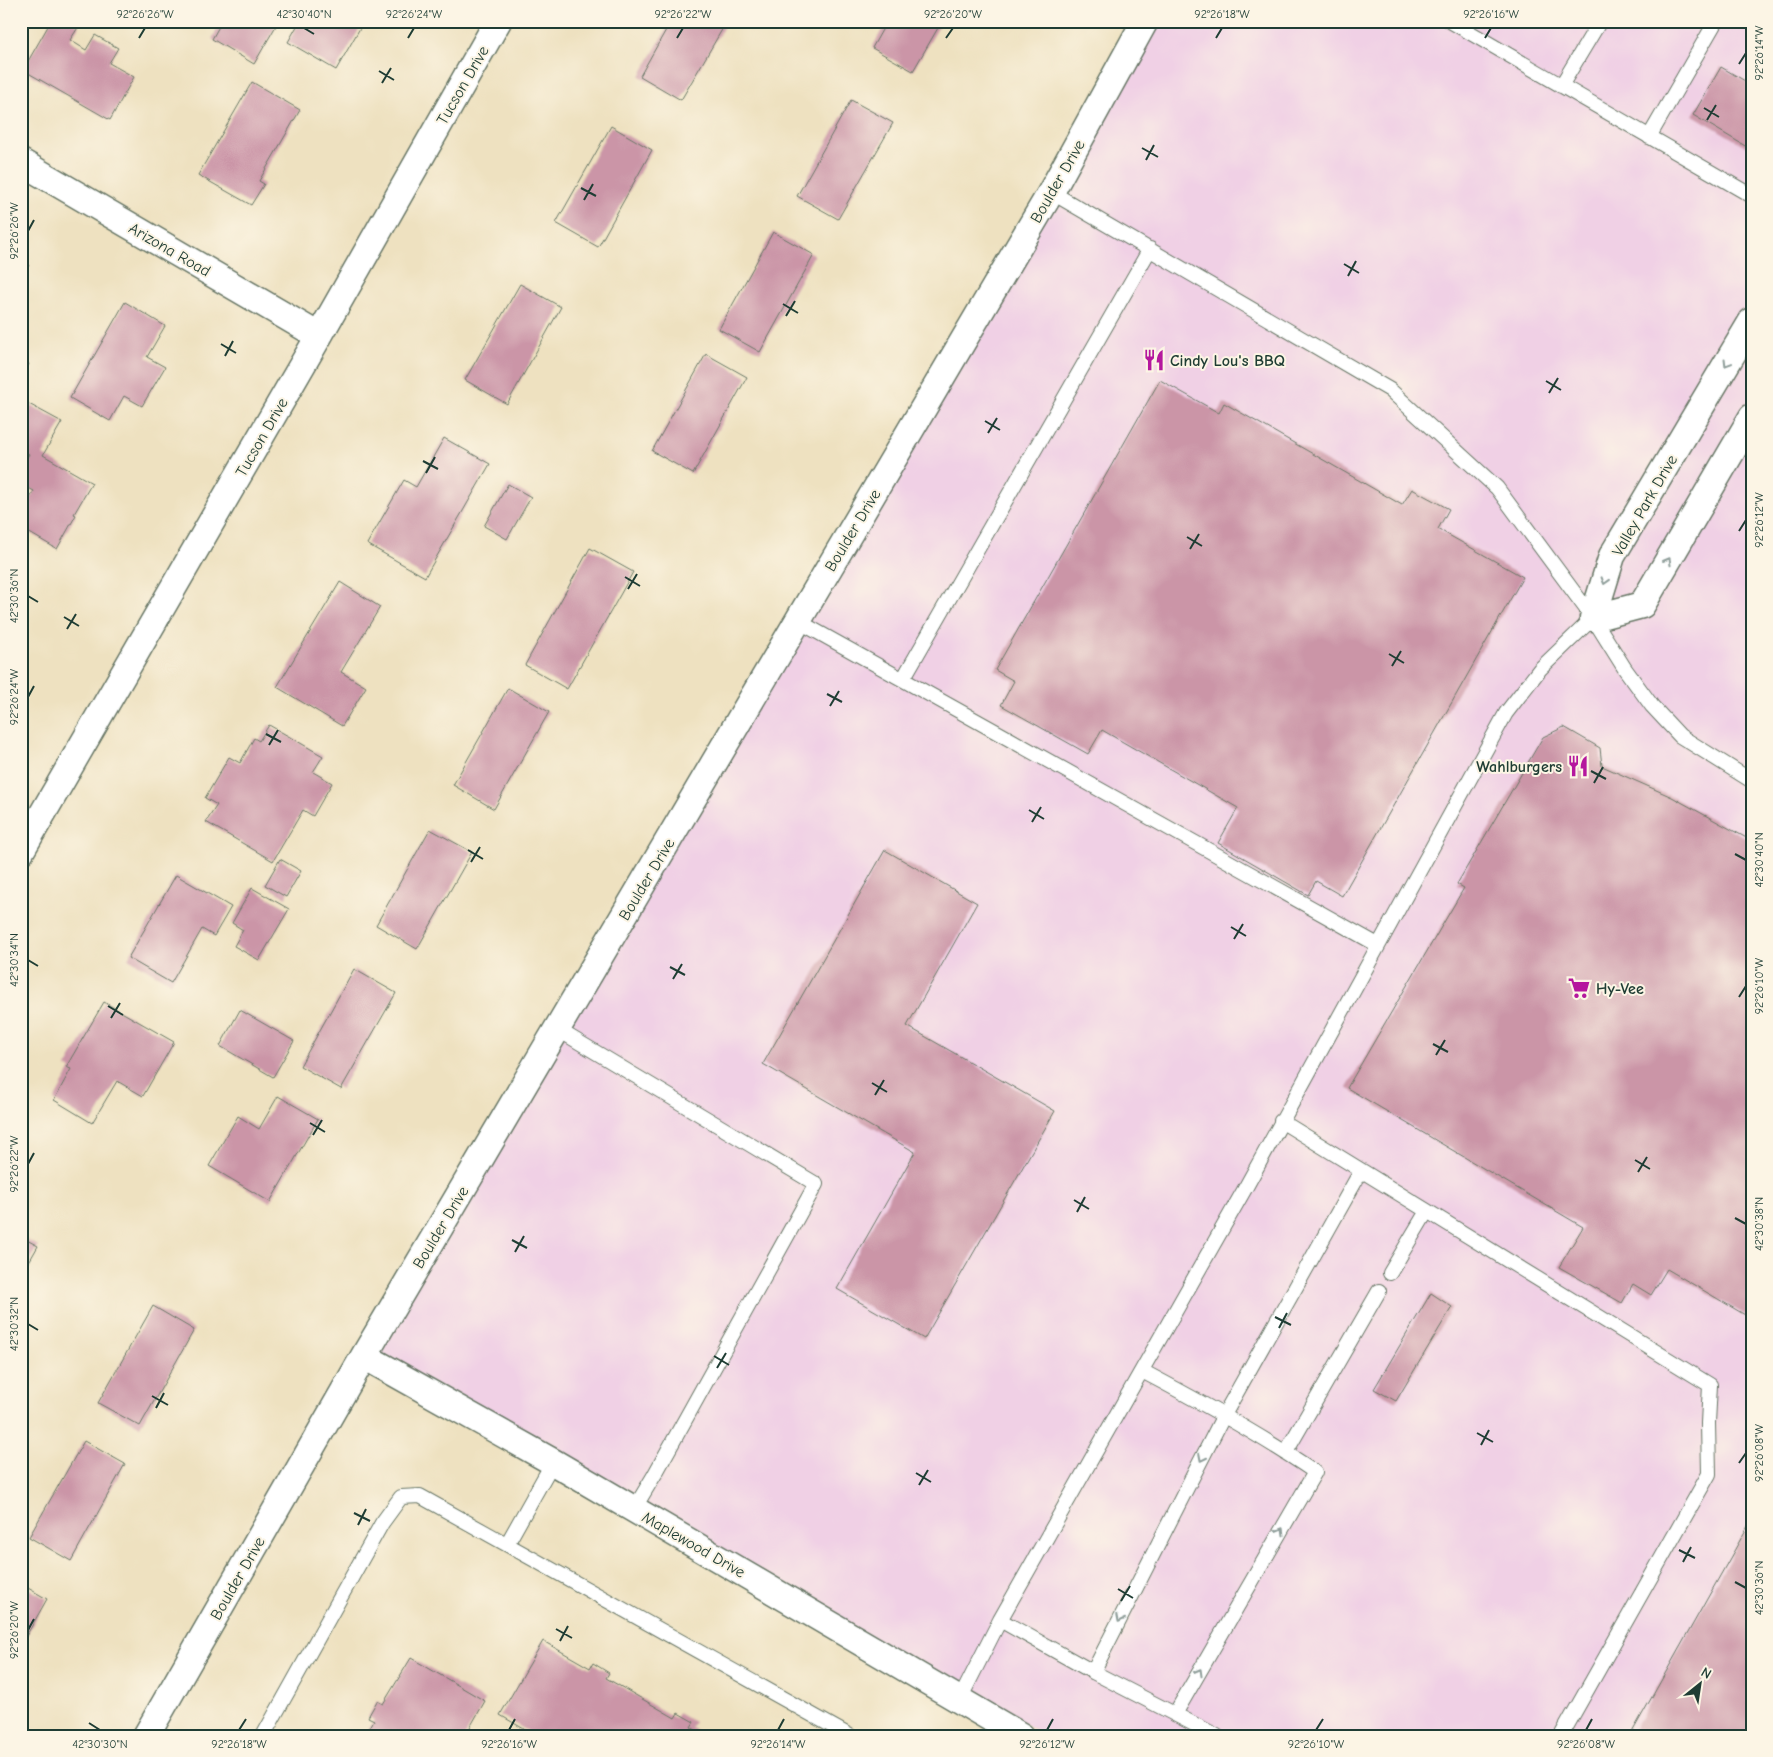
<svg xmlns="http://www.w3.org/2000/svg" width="1773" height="1757" viewBox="0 0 1773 1757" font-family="'Comic Neue',sans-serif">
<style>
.built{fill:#f0d0e5}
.building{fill:#cb95a7}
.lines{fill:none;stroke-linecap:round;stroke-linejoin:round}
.lane-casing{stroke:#677665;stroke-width:16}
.street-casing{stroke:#677665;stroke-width:29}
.lane{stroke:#fff;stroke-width:14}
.street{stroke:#fff;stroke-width:26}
.oneway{stroke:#8f9e9a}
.ticks{fill:none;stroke:#1f3d34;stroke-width:2}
.labels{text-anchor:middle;stroke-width:4;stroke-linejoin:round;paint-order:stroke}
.street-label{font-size:16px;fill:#1f3d34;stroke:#fcf5e5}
.poi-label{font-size:16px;font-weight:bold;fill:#1f3d34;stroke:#fcf5e5;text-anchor:start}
.neatline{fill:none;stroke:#1f3d34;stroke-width:2}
.ticks-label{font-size:12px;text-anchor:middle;fill:#1f3d34}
</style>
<rect width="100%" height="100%" fill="#fcf5e5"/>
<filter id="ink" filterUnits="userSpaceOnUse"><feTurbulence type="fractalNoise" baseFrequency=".02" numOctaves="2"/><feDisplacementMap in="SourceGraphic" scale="10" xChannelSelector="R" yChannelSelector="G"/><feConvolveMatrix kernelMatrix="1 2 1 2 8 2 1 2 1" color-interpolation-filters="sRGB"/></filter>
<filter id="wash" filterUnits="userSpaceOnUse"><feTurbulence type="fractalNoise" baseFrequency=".0096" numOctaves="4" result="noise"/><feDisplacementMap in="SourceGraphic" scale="20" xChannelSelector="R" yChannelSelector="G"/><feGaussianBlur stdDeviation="1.12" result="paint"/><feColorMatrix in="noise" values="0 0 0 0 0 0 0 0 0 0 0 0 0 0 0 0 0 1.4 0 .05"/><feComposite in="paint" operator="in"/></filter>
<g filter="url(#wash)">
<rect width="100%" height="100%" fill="#eee1c0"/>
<path class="built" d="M1145,21H1752V1736H1046L364,1356Z"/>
<g id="blocks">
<path class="building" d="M51,21H71L79,26L70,40L86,50L95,35L118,48L109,63L134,77L110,120L23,70Z
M222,21H272L277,24L254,64L212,39Z
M300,21H360L357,26L360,28L336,70L288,42Z
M671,21H727L681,100L640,76Z
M887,21H942L913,71L872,48Z
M1721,67L1752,85V150L1693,115Z
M252,82L300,110L259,181L264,184L251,205L198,175Z
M851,100L893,123L838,219L797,196Z
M611,126L652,150L598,247L556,223Z
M773,232L814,255L760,352L719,329Z
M21,260L29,265L21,277Z
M520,284L561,307L507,404L465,380Z
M125,302L165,326L147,357L165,367L142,406L124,396L110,421L70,398Z
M706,354L747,377L693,474L652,451Z
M21,359L29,364L21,377Z
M1160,380L1219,413L1224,403L1402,505L1412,489L1449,509L1438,529L1523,577L1342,896L1316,881L1308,895L1218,843L1238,808L1102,730L1088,754L1001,705L1014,681L995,670Z
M21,403L26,406L27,403L62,422L43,455L92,483L74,514L76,515L57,549L21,528V513L34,491L21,484V468L29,454L21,450Z
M444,438L490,464L425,577L367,544L404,480L416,487Z
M508,484L531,497L507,539L484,526Z
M590,548L633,572L567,689L525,665Z
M340,582L380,607L341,672L366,687L342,726L277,687Z
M508,688L549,712L494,809L453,785Z
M269,725L323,756L313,772L332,783L313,816L303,810L273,861L206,822L217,805L205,798L229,757L240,763L254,738L259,741Z
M1564,727L1600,748L1602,766L1672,797L1752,841V1319L1667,1269L1651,1295L1633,1284L1622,1303L1559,1267L1583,1227L1347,1088L1464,888L1457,884L1543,737Z
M430,829L472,852L417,949L376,925Z
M885,850L977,903L907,1026L1055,1111L924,1339L837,1289L915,1152L763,1064Z
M280,859L301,871L286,897L265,885Z
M176,875L231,907L214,936L202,929L171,983L128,958Z
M252,888L289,909L259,960L234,946L243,930L232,923Z
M354,969L396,993L341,1089L300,1066Z
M104,1002L174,1042L143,1096L117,1081L92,1123L54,1100L71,1069L66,1067Z
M240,1010L294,1041L273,1077L220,1046Z
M278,1096L318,1119L270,1202L209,1166L238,1116L259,1129Z
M21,1237L38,1246L21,1276Z
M1431,1293L1452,1307L1396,1401L1374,1389Z
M153,1306L194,1330L140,1426L98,1403Z
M84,1441L125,1464L71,1561L29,1537Z
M1752,1519V1736H1630Z
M21,1584L47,1599L21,1645Z
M543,1641L590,1668L593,1663L609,1673L606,1678L675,1718L678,1713L694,1722L691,1727L706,1736H536L500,1715Z
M411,1658L485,1701L465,1736H365L374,1720L368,1717L377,1701L383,1704Z"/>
</g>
</g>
<g filter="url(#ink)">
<use href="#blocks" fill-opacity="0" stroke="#677665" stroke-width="1"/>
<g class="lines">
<g class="lane-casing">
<path id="lane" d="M1450,21L1752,196
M1561,86L1600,21
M1649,137L1716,21
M1051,192L1390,390L1497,488L1593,618L1625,669L1652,706L1680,736L1752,781
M798,621L1378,945
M903,679L1150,249
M557,1029L816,1184L655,1474L634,1509
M1281,1121L1710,1385L1708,1423L1709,1474L1561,1736
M1390,1273L1427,1211
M1142,1371C1201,1402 1259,1434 1315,1472L1175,1714
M1286,1452L1379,1291
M507,1544L553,1462
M1000,1620L1093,1672L1217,1736
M1093,1672L1224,1415L1361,1171
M960,1699L1000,1620L1247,1185L1506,713L1540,669L1593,618
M263,1736L382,1523L401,1497L420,1496L850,1736"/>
</g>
<g class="street-casing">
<path id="street" d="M21,162L319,336
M1593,618L1612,556L1752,321
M1593,618L1642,605L1752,417
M21,851L319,336L498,21
M364,1356L553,1462L1021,1736
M146,1736L364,1356L1051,192L1145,21"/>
</g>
<use href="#lane" class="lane"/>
<use href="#street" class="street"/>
</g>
<defs><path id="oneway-chevron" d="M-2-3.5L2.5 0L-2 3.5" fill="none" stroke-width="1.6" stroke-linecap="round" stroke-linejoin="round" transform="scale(1.25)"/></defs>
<g class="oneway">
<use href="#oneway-chevron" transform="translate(1727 363) rotate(121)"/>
<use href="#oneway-chevron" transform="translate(1668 561) rotate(-60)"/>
<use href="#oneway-chevron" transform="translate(1605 581) rotate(107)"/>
<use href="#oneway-chevron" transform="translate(1202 1458) rotate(117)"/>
<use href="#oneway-chevron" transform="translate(1281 1531) rotate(-60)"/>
<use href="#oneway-chevron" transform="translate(1120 1619) rotate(117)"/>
<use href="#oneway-chevron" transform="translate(1199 1672) rotate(-60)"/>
</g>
</g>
<path class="ticks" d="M304,28L314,34M139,38L145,28M408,38L414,28M677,38L683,28M946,38L953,28M1216,38L1222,28M1485,38L1491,28M1739,64L1746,53M379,71L394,80M382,83L391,68M1704,108L1719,117M1707,120L1716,105M1142,148L1158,157M1146,160L1154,145M581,188L596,196M584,200L593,184M28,231L34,220M1344,264L1359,273M1348,276L1356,261M783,304L798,313M786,316L795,301M221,344L236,353M225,356L233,341M1546,381L1561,390M1549,393L1558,378M985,421L1000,430M988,433L997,418M423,461L438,469M426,473L435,457M1739,531L1746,520M1187,537L1202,546M1190,549L1199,534M625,577L640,586M628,589L637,574M28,596L38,602M64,617L79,626M67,629L76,614M1389,654L1404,663M1392,666L1401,651M827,694L842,702M28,697L34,686M830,706L839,691M266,734L281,742M269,745L278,730M1591,771L1606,779M1594,783L1603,767M1029,810L1044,819M1032,822L1041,807M468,850L483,859M1735,854L1746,860M471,862L480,847M1231,927L1246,936M1234,939L1243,924M28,960L38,966M670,967L685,975M673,979L682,964M1739,997L1746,986M108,1006L123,1015M111,1018L120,1003M1433,1044L1448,1052M1436,1055L1445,1040M872,1083L887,1092M875,1095L884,1080M310,1123L325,1132M313,1135L322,1120M1635,1160L1650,1169M28,1164L34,1153M1638,1172L1647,1157M1074,1200L1089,1209M1077,1212L1085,1197M1735,1218L1746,1224M512,1240L527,1248M515,1252L524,1236M1275,1317L1291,1325M28,1324L38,1330M1279,1328L1287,1313M714,1356L729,1365M717,1368L726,1353M152,1396L168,1405M156,1408L164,1393M1477,1433L1493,1442M1481,1445L1489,1430M1739,1463L1746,1453M916,1473L931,1482M919,1485L928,1470M354,1513L370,1521M358,1525L366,1509M1679,1550L1695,1558M1683,1562L1691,1547M1735,1582L1746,1588M1118,1589L1133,1598M1121,1601L1130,1586M556,1629L572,1638M28,1630L34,1619M560,1641L568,1626M89,1723L100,1730M239,1730L246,1719M509,1730L515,1719M778,1730L784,1719M1047,1730L1053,1719M1316,1730L1323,1719M1586,1730L1592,1719"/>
<defs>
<g id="restaurant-bare" transform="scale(1.725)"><path d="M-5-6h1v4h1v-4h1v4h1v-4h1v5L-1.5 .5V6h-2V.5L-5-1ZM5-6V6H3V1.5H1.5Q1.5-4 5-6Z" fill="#b5179e" stroke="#fcf5e5" stroke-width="2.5" paint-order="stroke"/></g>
<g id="supermarket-bare" transform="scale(1.725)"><path d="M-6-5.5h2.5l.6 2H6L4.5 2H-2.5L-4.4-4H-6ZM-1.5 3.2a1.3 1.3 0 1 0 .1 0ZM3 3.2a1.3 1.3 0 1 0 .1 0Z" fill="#b5179e" stroke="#fcf5e5" stroke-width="2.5" paint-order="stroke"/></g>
</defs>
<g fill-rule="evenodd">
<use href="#restaurant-bare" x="1154" y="360"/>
<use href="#restaurant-bare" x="1578" y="766"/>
<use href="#supermarket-bare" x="1579" y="988"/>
</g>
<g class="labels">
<g class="street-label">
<text transform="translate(462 85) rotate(-60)" y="6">Tucson Drive</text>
<text transform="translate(1057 181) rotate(-60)" y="6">Boulder Drive</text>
<text transform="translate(170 249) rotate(30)" y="6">Arizona Road</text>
<text transform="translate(261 437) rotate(-60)" y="6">Tucson Drive</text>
<text transform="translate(1644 505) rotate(-60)" y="6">Valley Park Drive</text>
<text transform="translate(852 530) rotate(-59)" y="6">Boulder Drive</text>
<text transform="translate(646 879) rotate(-59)" y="6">Boulder Drive</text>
<text transform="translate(440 1227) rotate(-59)" y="6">Boulder Drive</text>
<text transform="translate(694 1544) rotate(30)" y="6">Maplewood Drive</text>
<text transform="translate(237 1578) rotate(-60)" y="6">Boulder Drive</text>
</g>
<g class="poi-label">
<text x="1170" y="366">Cindy Lou's BBQ</text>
<text x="1562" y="772" text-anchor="end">Wahlburgers</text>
<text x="1596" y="994">Hy-Vee</text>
</g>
</g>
<rect width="1773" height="1757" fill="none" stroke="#fcf5e5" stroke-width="55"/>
<g transform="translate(1700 1684) rotate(30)" stroke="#fcf5e5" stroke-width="4" paint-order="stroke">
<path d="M0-4L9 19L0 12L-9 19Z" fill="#1f3d34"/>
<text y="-8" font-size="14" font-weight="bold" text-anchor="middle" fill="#1f3d34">N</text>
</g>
<rect x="28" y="28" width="1718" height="1702" class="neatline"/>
<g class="ticks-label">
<text x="145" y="18">92°26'26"W</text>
<text x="304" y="18">42°30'40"N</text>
<text x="414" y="18">92°26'24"W</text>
<text x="683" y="18">92°26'22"W</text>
<text x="953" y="18">92°26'20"W</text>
<text x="1222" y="18">92°26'18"W</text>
<text x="1491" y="18">92°26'16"W</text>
<text transform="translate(1759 53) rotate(-90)" y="4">92°26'14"W</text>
<text transform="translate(14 231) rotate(-90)" y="4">92°26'26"W</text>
<text transform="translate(1759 520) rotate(-90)" y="4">92°26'12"W</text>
<text transform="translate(14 596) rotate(-90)" y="4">42°30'36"N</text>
<text transform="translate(14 697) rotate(-90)" y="4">92°26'24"W</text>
<text transform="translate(1759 860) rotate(-90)" y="4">42°30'40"N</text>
<text transform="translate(14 960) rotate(-90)" y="4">42°30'34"N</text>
<text transform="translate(1759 986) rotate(-90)" y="4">92°26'10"W</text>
<text transform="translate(14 1164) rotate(-90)" y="4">92°26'22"W</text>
<text transform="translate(1759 1224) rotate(-90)" y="4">42°30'38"N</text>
<text transform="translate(14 1324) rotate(-90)" y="4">42°30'32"N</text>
<text transform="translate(1759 1453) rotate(-90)" y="4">92°26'08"W</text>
<text transform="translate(1759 1588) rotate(-90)" y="4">42°30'36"N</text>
<text transform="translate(14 1630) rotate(-90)" y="4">92°26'20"W</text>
<text x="100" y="1748">42°30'30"N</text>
<text x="239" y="1748">92°26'18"W</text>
<text x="509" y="1748">92°26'16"W</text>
<text x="778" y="1748">92°26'14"W</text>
<text x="1047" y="1748">92°26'12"W</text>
<text x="1316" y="1748">92°26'10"W</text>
<text x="1586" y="1748">92°26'08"W</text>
</g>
</svg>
